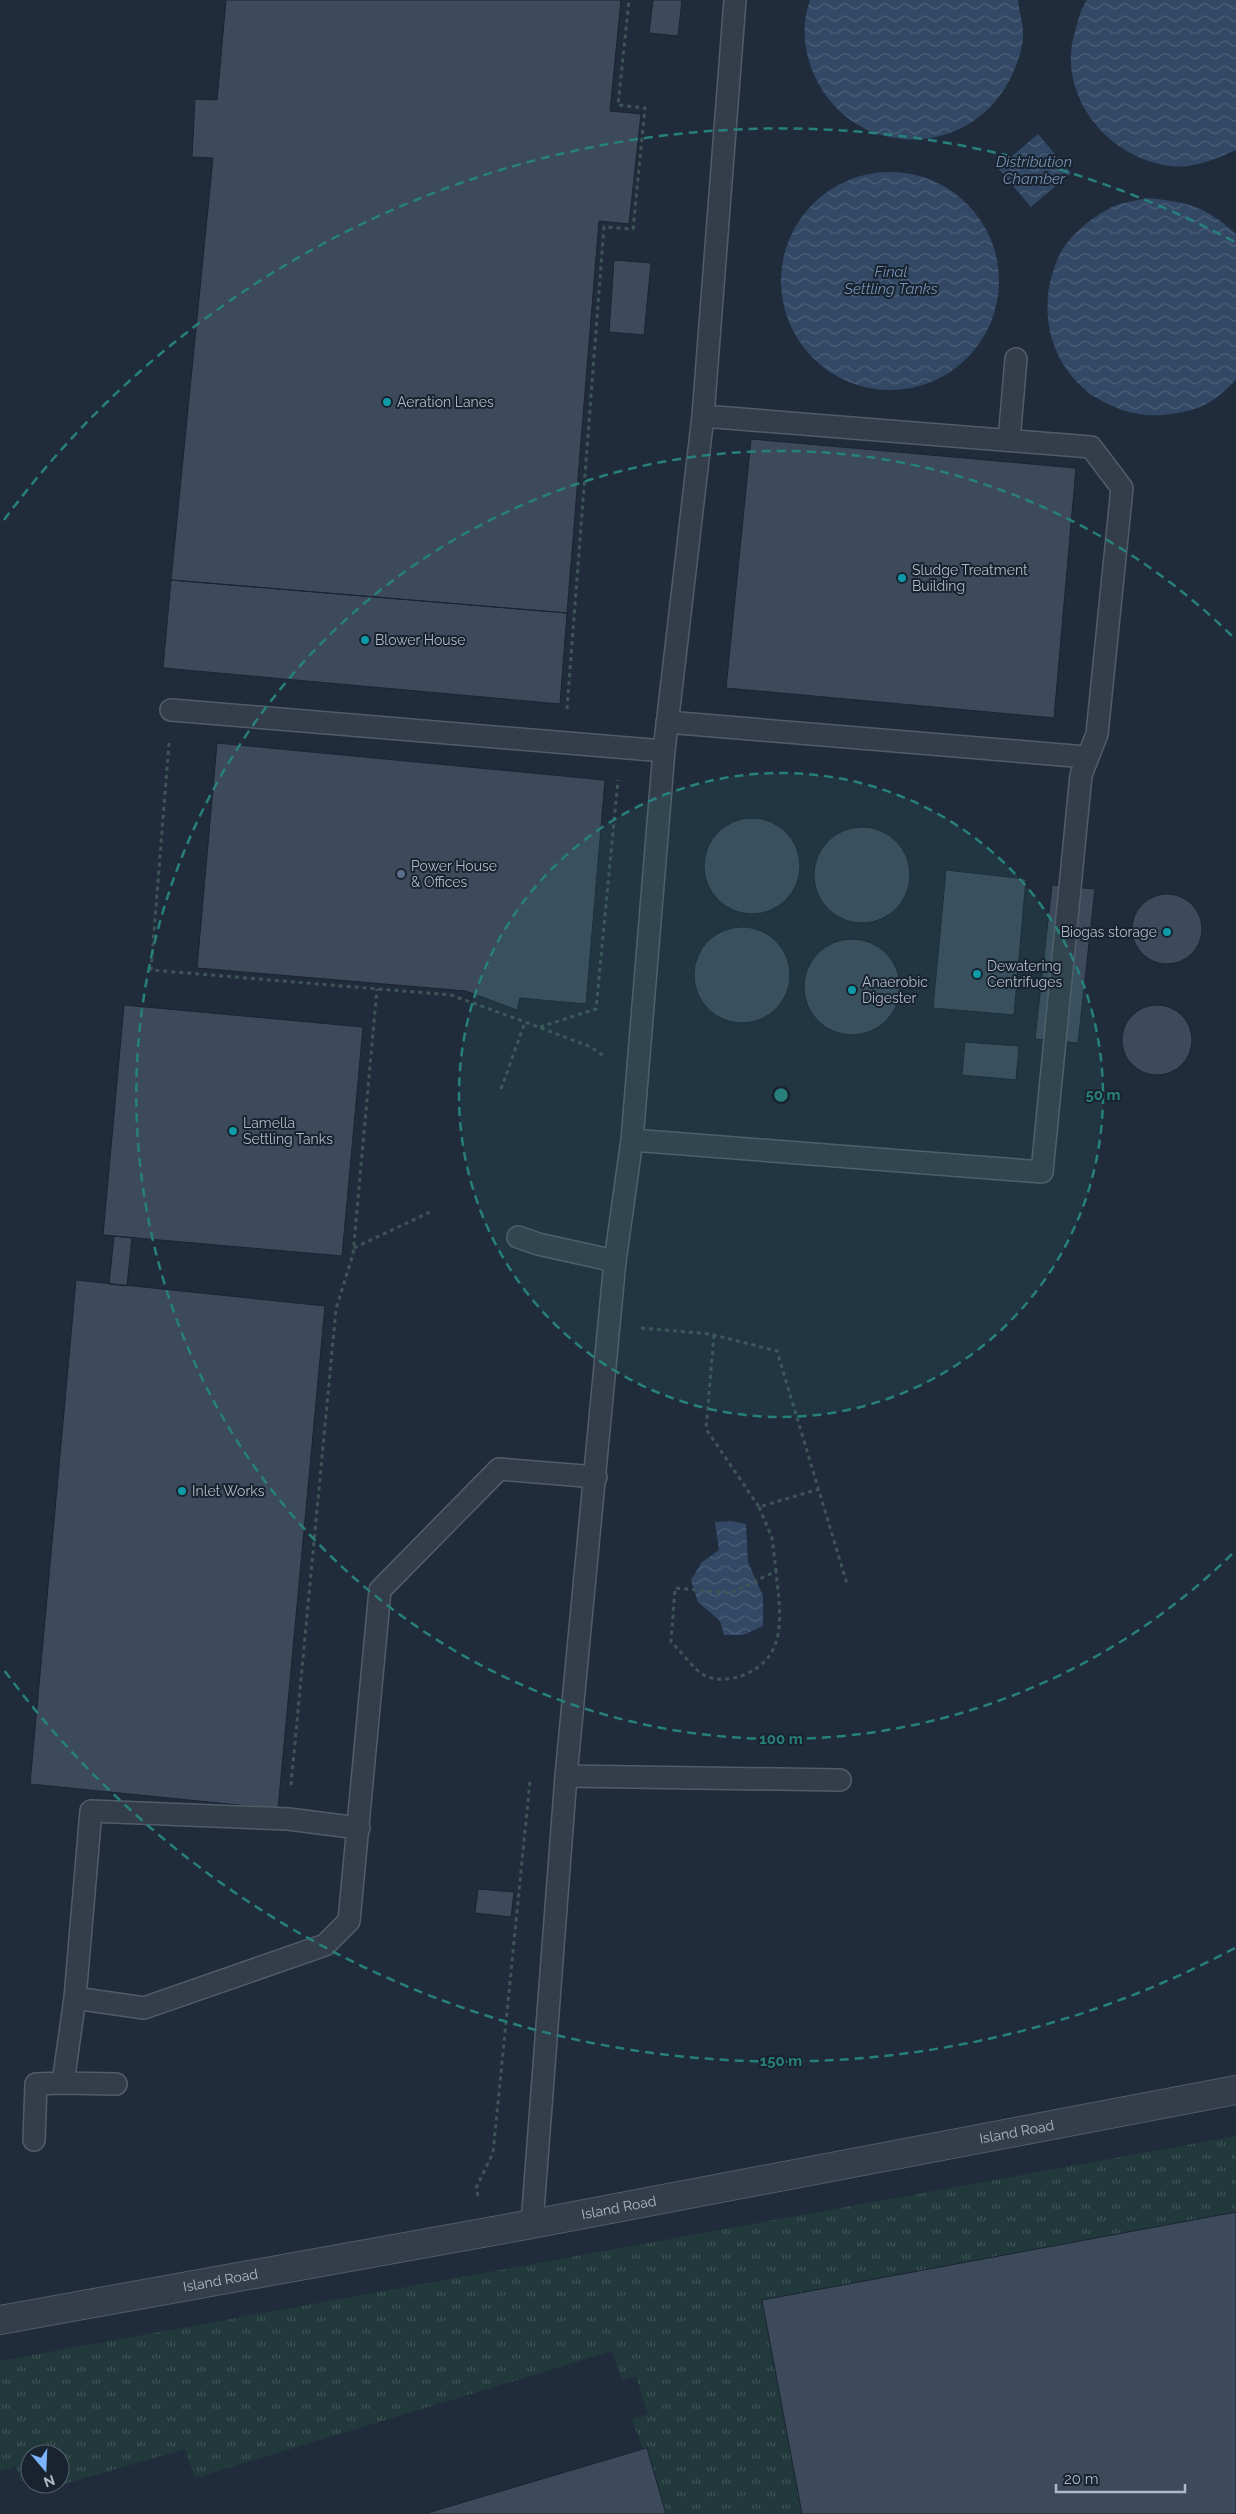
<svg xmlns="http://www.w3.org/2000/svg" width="1236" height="2514" viewBox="0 0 1236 2514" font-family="Raleway,sans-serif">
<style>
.grass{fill:url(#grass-tufts)}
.water{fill:url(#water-waves)}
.building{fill:#3c4a5b;stroke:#1b2532}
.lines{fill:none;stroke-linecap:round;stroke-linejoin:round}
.lane-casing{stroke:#525c69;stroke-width:24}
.street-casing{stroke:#525c69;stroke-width:30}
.path{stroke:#3d5556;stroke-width:3;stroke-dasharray:4 4;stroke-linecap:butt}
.lane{stroke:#343e4b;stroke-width:21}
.street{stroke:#343e4b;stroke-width:28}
.ring{fill:none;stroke:#27807b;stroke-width:2.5;stroke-dasharray:9 6}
.culture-dot{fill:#0f9aa8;stroke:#192330;stroke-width:2}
.service-dot{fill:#5c6f8a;stroke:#192330;stroke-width:2}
.labels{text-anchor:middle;stroke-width:4;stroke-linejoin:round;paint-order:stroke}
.poi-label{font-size:14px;fill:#afb9c7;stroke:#192330;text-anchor:start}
.street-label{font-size:14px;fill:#afb9c7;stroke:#192330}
.water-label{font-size:15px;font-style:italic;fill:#7490b2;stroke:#192330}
.centre{fill:#27807b;stroke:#192330;stroke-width:2.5}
.ring-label{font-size:15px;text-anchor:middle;font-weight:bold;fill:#27807b;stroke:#192330;stroke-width:4;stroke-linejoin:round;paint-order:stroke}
</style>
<defs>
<pattern id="grass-tufts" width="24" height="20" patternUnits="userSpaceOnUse" patternTransform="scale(1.25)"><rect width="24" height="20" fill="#22393c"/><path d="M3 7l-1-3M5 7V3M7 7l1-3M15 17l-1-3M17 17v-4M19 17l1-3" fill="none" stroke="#405457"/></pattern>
<pattern id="water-waves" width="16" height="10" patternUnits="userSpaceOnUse" patternTransform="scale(1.25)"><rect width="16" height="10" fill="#324864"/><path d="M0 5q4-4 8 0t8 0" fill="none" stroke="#4d6079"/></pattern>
</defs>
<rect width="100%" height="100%" fill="#202c3b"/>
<path class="grass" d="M1236,2136V2212L763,2300L802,2514H666L647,2448L643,2449L632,2419L648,2414L636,2376L622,2380L612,2351L195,2478L185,2449L54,2487L53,2484H60V2454H30V2479L21,2481L16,2466L0,2471V2361Z"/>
<path class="water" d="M810,0H1018C1019,10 1022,20 1023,30C1024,47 1017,66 1009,81C964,165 843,157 811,67C803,45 802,22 810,0Z
M1087,0H1236V150C1215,159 1193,169 1170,166C1106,158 1054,92 1076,28C1079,18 1081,8 1087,0Z
M1038,134L1071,173L1031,207L998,168Z
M781 281a109 109 0 1 1 218 0a109 109 0 1 1-218 0Z
M1147,198C1188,202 1205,206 1236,234V380C1230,386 1223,392 1216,398C1202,409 1181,413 1163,415C1138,417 1116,410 1095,397C1049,367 1035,306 1059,256C1068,236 1091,218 1110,208C1121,202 1135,201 1147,198Z
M731,1521L746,1524L748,1562L763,1596V1626L743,1635H724L720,1621L698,1602L691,1580L702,1562L719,1550L715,1522Z"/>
<path class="building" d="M226,0H621L610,111L641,114L629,224L599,221L567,613L171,580L213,158L192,157L195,99L217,100Z
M653,0H682L678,36L649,33Z
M614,260L651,263L644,335L609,332Z
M751,439L1076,468L1054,718L726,688Z
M171,580L567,613L560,704L163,668Z
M217,743L605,780L586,1004L520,998L517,1010L466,991L197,968Z
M704 866a48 48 0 1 1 96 0a48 48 0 1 1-96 0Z
M814 875a48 48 0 1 1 96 0a48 48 0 1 1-96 0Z
M946,870L1026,879L1014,1015L933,1008Z
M1052,885L1095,889L1078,1043L1035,1039Z
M1132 929a35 35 0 1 1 70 0a35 35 0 1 1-70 0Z
M694 975a48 48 0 1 1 96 0a48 48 0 1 1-96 0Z
M804 987a48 48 0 1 1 96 0a48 48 0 1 1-96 0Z
M124,1005L363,1027L342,1256L103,1235Z
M1122 1040a35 35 0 1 1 70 0a35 35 0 1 1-70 0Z
M965,1042L1019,1046L1016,1080L962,1075Z
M114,1236L132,1238L127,1286L109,1284Z
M76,1280L325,1306L278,1809L30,1784Z
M478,1889L514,1892L511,1917L475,1913Z
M1236,2212V2514H802L762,2300Z
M647,2448L666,2514H424L643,2449Z"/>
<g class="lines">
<g class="lane-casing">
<path id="lane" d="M1009,440L1016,359
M171,710L664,751
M667,722L1086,757
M632,1140L1042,1172L1081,775L1097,734L1122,488L1091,447L703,416
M518,1237L538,1244L615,1261
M566,1776L840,1780
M359,1828L288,1819L91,1811L75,1998L144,2008L325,1945L349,1921L380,1590L499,1469L596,1477
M75,1998L63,2083L116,2084
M34,2140L36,2084L63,2083
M532,2224L566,1776L615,1261L632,1140L664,751L703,416L735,0"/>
</g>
<g class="street-casing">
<g id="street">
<path id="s1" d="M0,2320L532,2224L1236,2090"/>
</g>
</g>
<path class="path" d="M567,709L604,227L633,229L645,108L618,105L629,0
M169,743L151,970L451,995L525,1022
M540,1027L596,1009L618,780
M501,1089L525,1022L591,1047L605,1057
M354,1248L432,1211
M641,1328L710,1334L777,1351L847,1584
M714,1335L706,1429L759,1507L819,1489
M759,1507L772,1538L776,1571L731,1593L675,1588L671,1642C680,1650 694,1670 704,1675C715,1681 729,1680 741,1676C790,1658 780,1613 776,1571
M291,1785L336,1309L353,1254L377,989
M478,2196L476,2188L493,2153L530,1781"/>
<use href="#lane" class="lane"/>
<use href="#street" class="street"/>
</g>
<circle cx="781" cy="1095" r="322" fill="#27807b" fill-opacity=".12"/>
<g class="ring">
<circle cx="781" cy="1095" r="322"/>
<path d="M1232 1554A644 644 0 1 1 1232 636"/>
<path d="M1235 1948A966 966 0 0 1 4 1670M4 520A966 966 0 0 1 1235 242"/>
</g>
<g class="culture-dot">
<circle cx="387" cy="402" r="5"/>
<circle cx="902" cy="578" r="5"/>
<circle cx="365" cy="640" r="5"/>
<circle cx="1167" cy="932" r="5"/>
<circle cx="977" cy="974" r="5"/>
<circle cx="852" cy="990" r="5"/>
<circle cx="233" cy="1131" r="5"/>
<circle cx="182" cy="1491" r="5"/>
</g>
<circle class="service-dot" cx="401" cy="874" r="5"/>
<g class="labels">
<g class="poi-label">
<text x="397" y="407">Aeration Lanes</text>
<text x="912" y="575">Sludge Treatment<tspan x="912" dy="16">Building</tspan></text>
<text x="375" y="645">Blower House</text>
<text x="411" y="871">Power House<tspan x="411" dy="16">&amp; Offices</tspan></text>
<text x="1157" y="937" text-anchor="end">Biogas storage</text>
<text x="987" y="971">Dewatering<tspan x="987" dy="16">Centrifuges</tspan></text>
<text x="862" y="987">Anaerobic<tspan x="862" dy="16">Digester</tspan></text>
<text x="243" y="1128">Lamella<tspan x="243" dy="16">Settling Tanks</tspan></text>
<text x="192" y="1496">Inlet Works</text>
</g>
<g class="street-label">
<text dy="5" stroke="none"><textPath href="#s1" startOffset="1034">Island Road</textPath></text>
<text dy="5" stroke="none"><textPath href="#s1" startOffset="629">Island Road</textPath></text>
<text dy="5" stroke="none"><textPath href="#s1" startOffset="224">Island Road</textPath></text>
</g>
<g class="water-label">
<text x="1034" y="167">Distribution<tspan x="1034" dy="17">Chamber</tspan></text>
<text x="891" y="277">Final<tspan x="891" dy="17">Settling Tanks</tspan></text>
</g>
</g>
<circle cx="781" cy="1095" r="8" class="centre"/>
<g class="ring-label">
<text x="1103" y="1100">50 m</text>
<text x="781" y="1744">100 m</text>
<text x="781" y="2066">150 m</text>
</g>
<g transform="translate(45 2469) rotate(161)"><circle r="24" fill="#192330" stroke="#555f6c"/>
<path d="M0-4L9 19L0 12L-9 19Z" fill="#7db2fe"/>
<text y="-8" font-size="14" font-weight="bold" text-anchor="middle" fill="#afb9c7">N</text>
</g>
<path d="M1056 2484v8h129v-8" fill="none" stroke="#afb9c7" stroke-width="2.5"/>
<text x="1064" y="2484" font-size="15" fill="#afb9c7" stroke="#192330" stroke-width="4" paint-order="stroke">20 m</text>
</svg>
